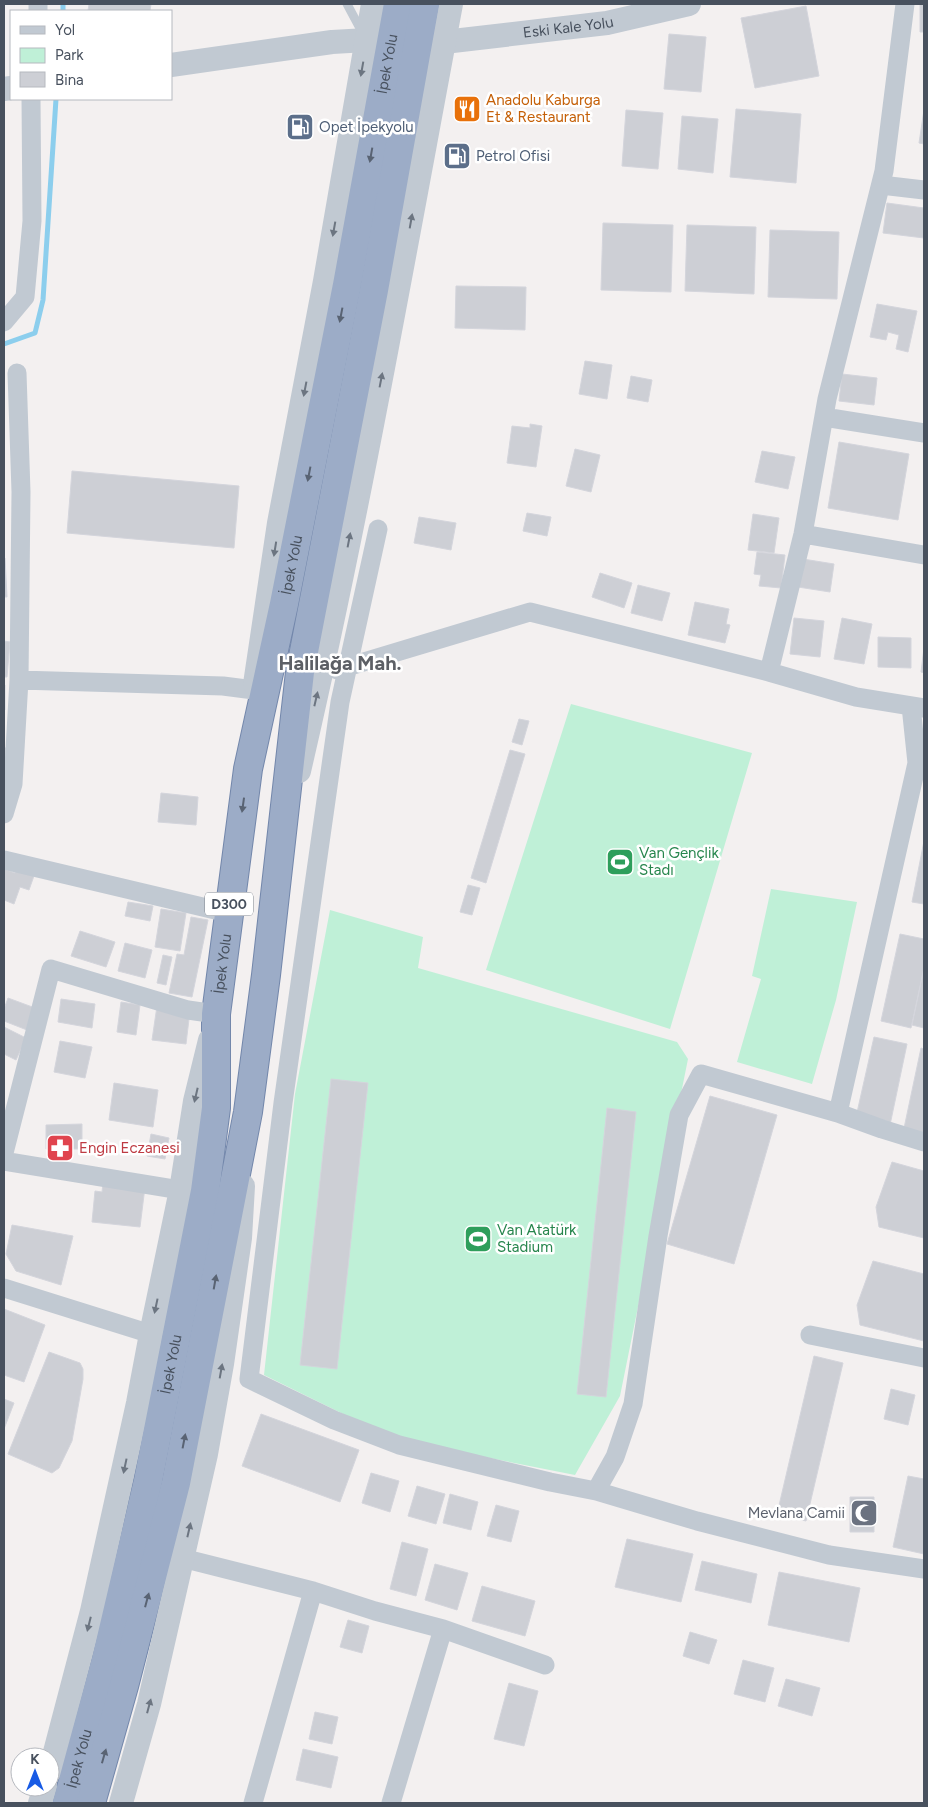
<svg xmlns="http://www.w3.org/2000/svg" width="928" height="1807" viewBox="0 0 928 1807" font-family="Figtree,sans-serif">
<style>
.green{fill:#bff0d7}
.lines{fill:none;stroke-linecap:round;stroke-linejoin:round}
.stream{stroke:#8cceed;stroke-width:5}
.building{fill:#cdcfd5;stroke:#d4d5dc}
.trunk-casing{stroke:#7387ab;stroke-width:30}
.service{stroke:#c1c9d2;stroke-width:9}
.minor{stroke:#c1c9d2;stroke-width:19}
.tertiary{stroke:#c1c9d2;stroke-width:24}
.trunk{stroke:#9cacc7;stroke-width:28}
.oneway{fill:#6c7581}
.oneway2{fill:#596373}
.labels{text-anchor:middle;stroke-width:5;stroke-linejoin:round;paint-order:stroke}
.shield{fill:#fff;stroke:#7f858e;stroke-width:1}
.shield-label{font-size:14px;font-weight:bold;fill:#48515e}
.street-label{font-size:15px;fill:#48515e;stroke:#fff}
.food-label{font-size:15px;fill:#c56008;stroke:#fff;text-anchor:start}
.service-label{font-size:15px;fill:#4e5e75;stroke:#fff;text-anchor:start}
.leisure-label{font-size:15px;fill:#27864d;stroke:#fff;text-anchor:start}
.health-label{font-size:15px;fill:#be3a42;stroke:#fff;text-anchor:start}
.worship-label{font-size:15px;fill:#5b616d;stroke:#fff;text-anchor:end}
.district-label{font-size:20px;font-weight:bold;fill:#5c5f65;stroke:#fff}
</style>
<rect width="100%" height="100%" fill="#f3f0f0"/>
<path class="green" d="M571,704L752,753L670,1029L486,970Z
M771,889L857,902L836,1000L812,1084L737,1062L761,979L752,976Z
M330,910L423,937L418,968L677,1042L688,1059L620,1396L575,1475L394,1439L264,1375L295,1094Z"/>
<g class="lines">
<path class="stream" d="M63,11V4
M4,344L35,333L43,300L56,99"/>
</g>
<path class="building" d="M89,4H151L150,11H88Z
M920,4H924V32H920Z
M806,6L819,76L755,88L741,18Z
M669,34L706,37L701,92L664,89Z
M736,109L801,114L796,183L730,177Z
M626,110L663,113L658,169L622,166Z
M924,110V144L919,143Z
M682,116L718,119L713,173L678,169Z
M887,203L924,208V238L883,233Z
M603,223L673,225L671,292L601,290Z
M687,225L756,227L754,294L685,291Z
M770,230L839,232L837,299L768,297Z
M456,286L526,287L525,330L455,328Z
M877,304L917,311L908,352L896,349L899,335L888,332L886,340L870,337Z
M585,361L612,365L607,399L579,394Z
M842,374L877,378L874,405L839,401Z
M631,376L652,380L648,402L627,398Z
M530,424L542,426L536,467L507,463L512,426L530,428Z
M839,442L909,454L898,520L828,508Z
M575,449L600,455L591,492L566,486Z
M762,451L795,457L788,489L755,482Z
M72,471L239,486L234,548L67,533Z
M527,513L551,517L547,536L523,531Z
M753,514L779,518L774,553L748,550Z
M419,517L456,523L451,550L414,543Z
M757,552L785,555L781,588L759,586L761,575L754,574Z
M4,558H5L7,597H4Z
M803,559L834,564L830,592L798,587Z
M600,573L632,583L624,608L592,597Z
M638,585L670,593L662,621L631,613Z
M695,602L729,609L726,624L730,625L725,643L688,635Z
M794,618L824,621L820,657L790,654Z
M842,618L872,624L864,664L834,659Z
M878,637L911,638V668L878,667Z
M4,641L10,642L7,677H4Z
M924,648V673L921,672Z
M4,685H5V710H4Z
M519,719L529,721L522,745L512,742Z
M4,748H6L5,767H4Z
M510,750L525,754L486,883L471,878Z
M161,793L198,797L196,825L158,822Z
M924,841V904L912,902Z
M17,867L35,873L29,890L20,887L14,904L4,900V869L15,873Z
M468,885L480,888L472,915L460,912Z
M128,902L153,906L150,921L125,916Z
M161,909L186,913L180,951L155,947Z
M191,917L208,920L192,997L169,993L177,954L184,955Z
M80,931L115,942L106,967L71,956Z
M900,934L924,939V968L911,1028L881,1021Z
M125,943L152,950L145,978L118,971Z
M163,955L172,957L166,985L157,983Z
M924,968V1028L912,1025Z
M8,998L35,1008L27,1030L4,1021V1009Z
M61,999L95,1004L92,1028L58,1022Z
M121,1002L140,1005L136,1035L117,1032Z
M157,1006L190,1011L186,1044L152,1040Z
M4,1027L26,1038L16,1060L4,1054Z
M874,1037L907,1044L890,1125L856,1117Z
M60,1041L92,1047L85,1078L54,1072Z
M921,1048L924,1049V1137L903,1133Z
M331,1079L368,1083L337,1369L300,1365Z
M114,1083L158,1090L153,1127L109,1120Z
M710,1096L777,1115L734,1264L667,1244Z
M607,1108L636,1112L606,1397L577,1394Z
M82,1124V1149H46V1125Z
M151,1134L169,1138L165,1159L147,1156Z
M892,1162L924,1171V1238L879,1227L876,1207Z
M103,1183L145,1187L140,1227L92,1222L95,1191L102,1192Z
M12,1225L73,1236L61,1285L16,1271L6,1254Z
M873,1261L924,1274V1341L860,1325L857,1305Z
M4,1309L45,1325L24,1382L4,1375Z
M49,1352L80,1363L83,1369V1379L72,1441L59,1468L52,1473L8,1454Z
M814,1356L843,1363L806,1521L777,1514Z
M891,1389L915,1395L908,1425L884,1419Z
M4,1399L14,1403L4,1429Z
M261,1414L359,1450L340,1502L242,1466Z
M371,1473L399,1481L390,1512L362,1503Z
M908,1476L924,1479V1554L893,1547Z
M417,1486L445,1494L436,1524L408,1516Z
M450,1494L478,1502L471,1530L443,1523Z
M850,1497H874V1532H850Z
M496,1505L519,1511L511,1542L487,1536Z
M627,1539L693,1554L681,1602L615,1587Z
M402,1542L428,1549L416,1596L390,1589Z
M702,1561L757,1574L751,1603L695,1590Z
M435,1564L468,1573L457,1610L425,1600Z
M779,1572L860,1588L849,1642L768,1625Z
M482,1586L535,1601L525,1636L472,1621Z
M348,1620L369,1626L362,1653L340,1647Z
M690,1632L717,1640L709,1664L683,1656Z
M743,1660L774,1668L765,1702L734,1694Z
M786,1679L820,1688L812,1716L778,1706Z
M509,1683L538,1691L524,1746L494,1739Z
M315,1712L338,1717L332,1744L309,1739Z
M303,1749L338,1757L331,1788L296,1780Z"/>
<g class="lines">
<g class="trunk-casing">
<g id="trunk">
<path id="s2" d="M67,1803L106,1660L148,1481L205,1191L216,1108V1014L248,769L284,604L347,285L398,4"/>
<path d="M91,1803L124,1686L176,1483L248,1112L266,975L300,672L374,290L425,4"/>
</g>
</g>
<path class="service" d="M347,4L362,32"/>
<path class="minor" d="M38,11V4
M881,185L924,190
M4,322L25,297L32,221L31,99
M824,417L924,433
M378,529L340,702L283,1103L249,1379L334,1420L399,1445L550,1482L596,1491L697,1521L829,1555L924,1569
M803,534L924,555
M337,670L530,612L769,672L856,697L924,708
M769,672L803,534L827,399L884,171L905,4
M19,680L223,686L254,690
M4,814L13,784L19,680L21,492L17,373
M4,860L228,913
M838,1113L917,763L911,706
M4,1153L51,969L188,1010L216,1014
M4,1161L181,1190
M4,1288L151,1334
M810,1335L924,1358
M596,1491L615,1457L633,1404L658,1236L679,1115L701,1074L838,1113L882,1129L924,1142
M182,1558L313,1591L375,1611L443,1629L545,1665
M253,1803L313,1591
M391,1803L443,1629"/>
<g class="tertiary">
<path id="s1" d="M444,42L607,23L689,4"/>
<path d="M171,65L332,42L367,40"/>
<path d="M4,89L11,88"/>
<path d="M255,684L279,523L325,281L373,4"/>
<path d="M299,771C358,517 403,260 451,4"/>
<path d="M50,1771L92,1611L138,1403L151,1334L181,1190L195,1101L210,1040"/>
<path d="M40,1803L45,1787"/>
<path d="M121,1803L149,1704L206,1454L222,1364L240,1238L243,1186"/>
</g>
<use href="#trunk" class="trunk"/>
</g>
<defs><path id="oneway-solid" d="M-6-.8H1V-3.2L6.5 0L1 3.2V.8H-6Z" transform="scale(1.25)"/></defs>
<g class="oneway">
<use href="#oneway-solid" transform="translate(362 69) rotate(100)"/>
<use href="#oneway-solid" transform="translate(411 221) rotate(-80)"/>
<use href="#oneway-solid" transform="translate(334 229) rotate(100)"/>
<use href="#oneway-solid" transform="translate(381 380) rotate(-79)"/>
<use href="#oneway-solid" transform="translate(305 389) rotate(101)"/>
<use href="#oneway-solid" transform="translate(349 540) rotate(-79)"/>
<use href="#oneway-solid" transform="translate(275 549) rotate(99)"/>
<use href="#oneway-solid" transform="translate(316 699) rotate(-77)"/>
<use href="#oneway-solid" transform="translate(196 1095) rotate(103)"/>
<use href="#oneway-solid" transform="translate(156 1306) rotate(102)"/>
<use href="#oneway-solid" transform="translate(221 1371) rotate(-80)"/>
<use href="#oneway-solid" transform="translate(125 1466) rotate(102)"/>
<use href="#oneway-solid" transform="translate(189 1530) rotate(-77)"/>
<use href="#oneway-solid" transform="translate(89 1624) rotate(104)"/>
<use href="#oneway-solid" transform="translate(149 1706) rotate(-75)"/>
</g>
<g class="oneway2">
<use href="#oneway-solid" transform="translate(371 155) rotate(100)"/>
<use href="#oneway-solid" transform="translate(341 315) rotate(101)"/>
<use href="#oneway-solid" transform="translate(309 474) rotate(101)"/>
<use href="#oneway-solid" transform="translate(243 805) rotate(98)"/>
<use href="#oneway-solid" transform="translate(215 1282) rotate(-80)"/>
<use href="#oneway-solid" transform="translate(184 1441) rotate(-79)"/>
<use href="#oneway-solid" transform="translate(147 1600) rotate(-75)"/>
<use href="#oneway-solid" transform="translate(104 1756) rotate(-74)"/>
</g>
<defs>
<g id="restaurant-square" transform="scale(1.4375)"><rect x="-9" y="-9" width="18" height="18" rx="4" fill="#e8710a" stroke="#fff"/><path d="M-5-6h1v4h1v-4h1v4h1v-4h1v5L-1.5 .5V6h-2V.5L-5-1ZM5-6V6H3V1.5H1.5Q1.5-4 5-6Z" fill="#fff"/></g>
<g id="fuel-square" transform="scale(1.4375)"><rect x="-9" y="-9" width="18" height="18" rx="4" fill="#5c6f8a" stroke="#fff"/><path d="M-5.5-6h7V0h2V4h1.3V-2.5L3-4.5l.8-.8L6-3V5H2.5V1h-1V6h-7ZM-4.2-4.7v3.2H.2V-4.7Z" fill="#fff"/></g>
<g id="stadium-square" transform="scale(1.4375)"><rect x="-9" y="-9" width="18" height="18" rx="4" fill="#2e9e5b" stroke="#fff"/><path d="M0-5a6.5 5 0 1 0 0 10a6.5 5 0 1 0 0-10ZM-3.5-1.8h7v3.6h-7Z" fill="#fff"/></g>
<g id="pharmacy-square" transform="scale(1.4375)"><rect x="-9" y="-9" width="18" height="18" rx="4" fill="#e0444e" stroke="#fff"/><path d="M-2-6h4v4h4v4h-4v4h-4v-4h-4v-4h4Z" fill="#fff"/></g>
<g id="mosque-square" transform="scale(1.4375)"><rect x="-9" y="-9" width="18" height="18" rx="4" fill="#6b7280" stroke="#fff"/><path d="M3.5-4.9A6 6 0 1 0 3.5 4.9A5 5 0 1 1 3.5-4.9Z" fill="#fff"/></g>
</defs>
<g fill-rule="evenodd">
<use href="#restaurant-square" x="467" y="109"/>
<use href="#fuel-square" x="300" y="127"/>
<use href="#fuel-square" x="457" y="156"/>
<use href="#stadium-square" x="620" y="862"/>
<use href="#pharmacy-square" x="60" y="1148"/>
<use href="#stadium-square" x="478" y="1239"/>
<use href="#mosque-square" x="864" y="1513"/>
</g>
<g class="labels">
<rect class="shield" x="205" y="892.5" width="48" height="23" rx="4"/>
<g class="shield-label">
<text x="229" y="909">D300</text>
</g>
<g class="street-label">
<text dy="5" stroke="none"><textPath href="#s1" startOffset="125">Eski Kale Yolu</textPath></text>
<text dy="5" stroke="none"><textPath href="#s2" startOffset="1771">İpek Yolu</textPath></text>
<text dy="5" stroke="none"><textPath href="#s2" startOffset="1261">İpek Yolu</textPath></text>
<text dy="5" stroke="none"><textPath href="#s2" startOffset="856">İpek Yolu</textPath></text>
<text dy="5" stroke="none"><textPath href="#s2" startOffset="451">İpek Yolu</textPath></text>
<text dy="5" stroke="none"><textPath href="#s2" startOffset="46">İpek Yolu</textPath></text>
</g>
<g class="food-label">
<text x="486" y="105">Anadolu Kaburga<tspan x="486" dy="17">Et &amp; Restaurant</tspan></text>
</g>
<g class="service-label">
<text x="319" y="132">Opet İpekyolu</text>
<text x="476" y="161">Petrol Ofisi</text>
</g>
<g class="leisure-label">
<text x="639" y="858">Van Gençlik<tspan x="639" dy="17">Stadı</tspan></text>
<text x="497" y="1235">Van Atatürk<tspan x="497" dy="17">Stadium</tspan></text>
</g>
<g class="health-label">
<text x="79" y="1153">Engin Eczanesi</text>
</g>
<g class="worship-label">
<text x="845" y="1518">Mevlana Camii</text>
</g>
<g class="district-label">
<text x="340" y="670">Halilağa Mah.</text>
</g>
</g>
<rect width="928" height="1807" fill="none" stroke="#48515e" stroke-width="10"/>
<rect x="10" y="10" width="162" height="90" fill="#ffffff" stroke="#b6b9bf"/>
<rect x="20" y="26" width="25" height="8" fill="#c1c9d2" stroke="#b6b9bf"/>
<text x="55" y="35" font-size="15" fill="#48515e">Yol</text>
<rect x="20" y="48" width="25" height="15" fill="#bff0d7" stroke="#b6b9bf"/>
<text x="55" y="60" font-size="15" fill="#48515e">Park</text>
<rect x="20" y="72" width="25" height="15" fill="#cdcfd5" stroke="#b6b9bf"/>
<text x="55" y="85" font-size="15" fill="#48515e">Bina</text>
<g transform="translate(35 1772)"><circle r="24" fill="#ffffff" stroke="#b6b9bf"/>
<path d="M0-4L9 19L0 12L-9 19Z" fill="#185be5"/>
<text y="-8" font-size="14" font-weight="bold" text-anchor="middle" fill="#48515e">K</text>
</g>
</svg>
